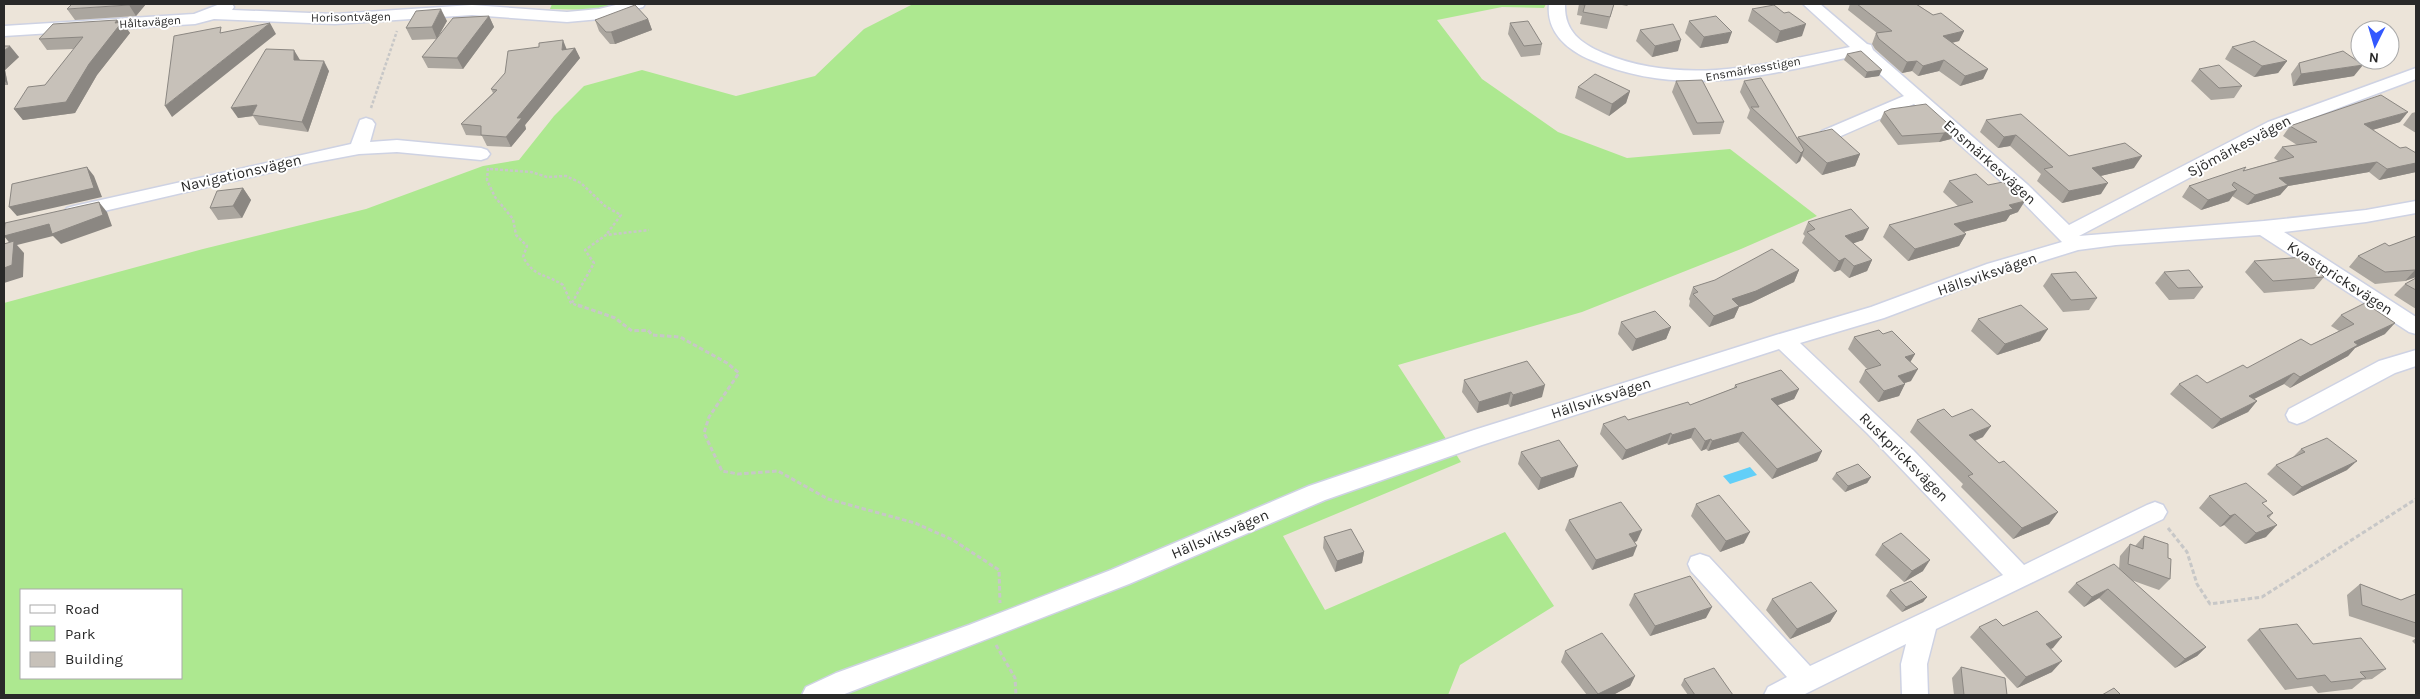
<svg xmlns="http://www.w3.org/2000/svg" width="2420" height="699" viewBox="0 0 2420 699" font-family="Karla,sans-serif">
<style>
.green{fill:#ade890;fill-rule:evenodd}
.water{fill:#62cff8}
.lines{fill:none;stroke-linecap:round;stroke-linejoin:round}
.minor-casing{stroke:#ced2e3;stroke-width:3}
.path-far1{stroke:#c7c7c7;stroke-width:2.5;stroke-dasharray:3 2;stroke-linecap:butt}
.path{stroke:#c7c7c7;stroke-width:3;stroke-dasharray:4.5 2.5;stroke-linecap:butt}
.minor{fill:#fff;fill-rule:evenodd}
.wall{fill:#aba69f}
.shaded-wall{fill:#8b8782}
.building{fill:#c7c1b9;stroke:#8b8782}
.labels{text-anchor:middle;stroke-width:4;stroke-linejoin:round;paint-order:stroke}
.far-street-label{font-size:12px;fill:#292929;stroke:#fff}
.street-label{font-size:15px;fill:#292929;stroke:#fff}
</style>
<rect width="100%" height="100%" fill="#ece4d9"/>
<path class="green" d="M552,4H613L595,10L550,9Z
M913,4H1546L1544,8L1502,7L1437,20L1482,79L1558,132L1627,158L1730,149L1817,216L1741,249L1582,312L1398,365L1461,462L1283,536L1325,610L1505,532L1554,606L1460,665L1448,695H4V303L203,249L366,209L483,166L519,160L554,116L584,86L642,70L736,96L815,76L864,29ZM21,590H181V678H21Z"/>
<path class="water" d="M1750,467L1757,475L1730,484L1723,476Z"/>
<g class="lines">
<g class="minor-casing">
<path id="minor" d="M220,4H232L234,7L232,10L335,14L472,5L567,12L599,9L620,4H645L643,7L600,19L567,22L472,15L335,24L214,19L195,24L4,36V26L194,14Z
M1549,4H1565C1564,31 1580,43 1603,53C1684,87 1768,64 1850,47L1803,4H1820L1867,44L1871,45L1873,50L2028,185L2069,225L2268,122L2416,68V79L2280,130L2079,236L2264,221L2366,210L2416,201V213L2366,222L2284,232L2416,317V334L2409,332L2260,235L2116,245L2078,250L2001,274L1884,318L1800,343L1913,450L2024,565L2147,505L2155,502L2163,505L2167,512L2163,519L1936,629L1927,664L1928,695H1902L1901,664L1906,644L1803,695H1764L1768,687L1787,677L1691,571L1688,564L1691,557L1700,554L1709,557L1810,666L2003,575L1867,433L1779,349L1482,445L1325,500L1129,584L842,695H802L806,687L836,673L969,625L1111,570L1309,486L1474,430L1776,335L1871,307L1987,264L2062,242L2014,193L1914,104L1834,139H1822L1819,135L1822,131L1904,96L1859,55C1767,75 1681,99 1591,60C1567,50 1546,32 1549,4Z
M366,118L372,120L375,124L370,142L397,140L481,148L487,150L490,154L487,158L481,160L397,152L359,154L311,163L74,218L67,216L64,212L67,208L74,206L351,144L360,120Z
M2416,350V366L2395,373L2305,421L2297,424L2289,421L2286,415L2289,409L2379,361Z"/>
</g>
<path class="path-far1" d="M371,108L397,31
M488,168L487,180L495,197L513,219L516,235L527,246L523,257C535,278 545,273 563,285L571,303L581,307
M490,169L531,172L547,177L566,176L581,183L605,206L621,215L606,235
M572,303L594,263L585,250L606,235L649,230"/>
<path class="path" d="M578,305L615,318L632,331L648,330L652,335L680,337L727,363L739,373L709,417L704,433L722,471L738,474L778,471L828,499L915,523L953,540L999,570L1000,603
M2168,528L2187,552L2197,584L2210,604L2262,597L2416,499
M996,645L1015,678L1016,695"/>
<use href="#minor" class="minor"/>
</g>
<path class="wall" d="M146,4L136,16L75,20L67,9Z
M1579,4H1614L1607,29L1580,24L1582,16L1577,15Z
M1617,4H1629L1627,6Z
M1850,4H1916L1933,15L1964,31L1959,41L1952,43L1988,69L1983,79L1960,86L1939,71L1918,76L1912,71L1902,73L1875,49L1872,44L1876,33H1877L1848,10Z
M1752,9L1802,36L1776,43L1748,21Z
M489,16L494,27L463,69L428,68L422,57L437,39L412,40L406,28L447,21L438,36Z
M648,19L652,30L615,44H610L599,31L595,20Z
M117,20L119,22H122L130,33L97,75L75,113L23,120L14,109L45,85L74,49L47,50L39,39Z
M1689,21L1728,43L1700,48L1685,33Z
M1510,23L1542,44L1540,55L1521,57L1508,34Z
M1640,30L1678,51L1652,57L1636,41Z
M4,46L19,57L5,70L8,85H4Z
M539,47L567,49L575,48L580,58L525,125L526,129L511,147L487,146L482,136L466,135L461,124L493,93L491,89Z
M2232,47L2287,61L2278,73L2254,77L2225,59Z
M1847,54L1879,76L1865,78L1844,60Z
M300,60L329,71L308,132L259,125L253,116L238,118Z
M2299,63L2354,76L2293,86L2291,74Z
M2199,69L2242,86L2234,98L2211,100L2191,81Z
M1676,81L1724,122L1720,134L1693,135L1672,92Z
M1744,81L1797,138L1798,137L1860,154L1855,166L1822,175L1802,156L1800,161L1796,164L1747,118L1750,110L1740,92Z
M1578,87L1630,91L1626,103L1609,116L1575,98Z
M1884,112L1955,130L1951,139L1939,142L1898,145L1880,121Z
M2416,112V133L2403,125L2412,113Z
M1986,120L2069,156L2134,168L2100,176L2101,194L2062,203L2037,181L2041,174L2010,146L1998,148L1980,132Z
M2400,122L2372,130L2400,148L2416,153V172L2379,180L2369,172L2288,186L2280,195L2247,205L2232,196L2229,201L2201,210L2182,197L2189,186L2278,161L2274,158L2282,147L2297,145L2283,136L2290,126Z
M1949,181L2018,212L2010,215L2006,221L1963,232L1966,234L1959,246L1908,261L1883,237L1889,225L1958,206L1943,192Z
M243,188L251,200L242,218L218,220L210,208Z
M1808,222L1863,240L1853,243L1872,260L1867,271L1849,278L1840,270L1834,272L1802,243L1805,236L1803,234Z
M2416,236V277L2405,281L2375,284L2349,267L2358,256L2389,246Z
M2254,261L2324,277L2314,289L2264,293L2245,272Z
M1799,270L1794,282L1751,303L1739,307L1734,318L1709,327L1689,306L1690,301L1689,299L1693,287Z
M2164,272L2203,287L2194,299L2169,300L2155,283Z
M2051,274L2097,298L2089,310L2063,312L2043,286Z
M2416,278V309L2394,295L2405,284Z
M2341,315L2385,334L2355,348L2348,356L2290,388L2284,384L2254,399L2257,401L2248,412L2212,429L2170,394L2179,384L2207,383L2247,368L2311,345L2339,331L2331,326Z
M1978,319L2040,341L1997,355L1971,331Z
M1621,322L1671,327L1666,339L1632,351L1618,334Z
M1883,334L1915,354L1910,362L1911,381L1905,383L1899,396L1878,402L1859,382L1865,370H1868L1848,349L1854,337Z
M1464,380L1542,397L1510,407L1508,404L1477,413L1462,392Z
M1735,385L1799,389L1794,399L1778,405L1822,451L1817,461L1772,479L1738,442L1708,451L1706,449L1701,451L1691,438L1668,445L1667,443L1622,460L1600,434L1603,424L1628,420L1690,405L1734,388Z
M1952,417L1983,437L1975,441L1999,463L2058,512L2049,524L2013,539L1961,487L1963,484L1910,432L1917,420Z
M2301,449L2347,470L2293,496L2267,474L2276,465L2292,458Z
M1521,452L1574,477L1538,490L1518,464Z
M1836,473L1871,477L1867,483L1845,492L1832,479Z
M2209,496L2264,505L2273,513L2269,518L2266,537L2245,544L2224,525L2220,527L2199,508Z
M1696,504L1744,543L1720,552L1691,516Z
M1569,520L1637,541L1635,542L1633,556L1592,570L1565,530Z
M2144,536L2168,558L2170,579L2159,590L2131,580L2206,647L2197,656L2175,668L2099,598L2084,607L2068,592L2076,583L2119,569L2120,556L2130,544L2135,546Z
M1324,537L1364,552L1362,563L1335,572L1323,548Z
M1882,544L1923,571L1904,582L1875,555Z
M2360,584L2401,600L2416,594V645L2412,641L2416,638L2349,616L2347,595Z
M1890,590L1927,597L1923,602L1902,612L1886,596Z
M1634,594L1706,618L1650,636L1629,605Z
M1772,599L1837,611L1830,622L1790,639L1766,610Z
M2003,626L2053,648L2050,649L2052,672L2017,688L1970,637L1979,627Z
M2259,629L2313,644L2386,669L2372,679L2363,680L2352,689L2318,693L2312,686L2285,690L2247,640Z
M1565,651L1635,676L1630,686L1613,695H1587L1561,662Z
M1961,667L2007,695H1954L1952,678Z
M1684,679L1733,695H1688L1681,685Z"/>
<path class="shaded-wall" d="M130,4H146L136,16L129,5Z
M441,9L447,21L437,39L432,27Z
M489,16L494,27L463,69L457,58Z
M648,19L652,30L615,44L611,32Z
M117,20L121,24L122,22L130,33L97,75L75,113L23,120L14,109L89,64Z
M270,23L276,34L172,117L165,106Z
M1806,24L1802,36L1776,43L1780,31Z
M1964,31L1959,41L1938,46L1943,36Z
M1732,32L1728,43L1700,48L1704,37Z
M563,40L567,50L575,48L580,58L525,125L526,129L511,147L506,137L517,118L562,50Z
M1681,40L1678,51L1652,57L1655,46Z
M10,46L19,57L5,70L8,85L4,80V51Z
M294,50L300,60H294Z
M1944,60L1939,71L1918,76L1923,66Z
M324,61L329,71L308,132L302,122Z
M1917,61L1912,71L1902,73L1907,62Z
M2287,61L2278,73L2254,77L2262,66Z
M2363,65L2354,76L2293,86L2301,74Z
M1988,69L1983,79L1960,86L1965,76Z
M1882,70L1879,76L1865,78L1867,72Z
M1630,91L1626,103L1609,116L1612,104Z
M257,105L252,115L253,116L238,118L231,108Z
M2408,112L2400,122L2355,135L2364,124Z
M1955,130L1951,139L1939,142L1944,133Z
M2016,135L2010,146L1998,148L2004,137Z
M1804,150L1800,161L1796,164L1801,153Z
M1860,154L1855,166L1822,175L1827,163Z
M2142,156L2134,168L2084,180L2092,168Z
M2377,162L2369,172L2288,186L2280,195L2247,205L2255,195L2279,178Z
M2416,163V172L2379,180L2387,169Z
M87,167L94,176L102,197L17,216L9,207Z
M2108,183L2101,194L2062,203L2069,191Z
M243,188L251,200L242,218L233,206Z
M2237,190L2229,201L2201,210L2208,200Z
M2025,201L2018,212L2010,215L2006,221L1948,236L1954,224L2009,205Z
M99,202L107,212L112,226L61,244L53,236L17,245L24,253L23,277L4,283V268L12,246L4,236Z
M1869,228L1863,240L1840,248L1845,236Z
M1966,234L1959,246L1908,261L1915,249Z
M1845,258L1840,270L1834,272L1839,261Z
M1872,260L1867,271L1849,278L1854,266Z
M2416,269V277L2405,281L2415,270Z
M1799,270L1794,282L1751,303L1739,307L1734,318L1709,327L1714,316L1732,299Z
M2395,323L2385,334L2355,348L2348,356L2290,388L2300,377L2354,342Z
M1671,327L1666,339L1632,351L1636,339Z
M2048,329L2040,341L1997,355L2005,344Z
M1915,354L1908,366L1905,357Z
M1918,369L1911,381L1891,387L1898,376Z
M2294,373L2284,384L2240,406L2249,396Z
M1905,384L1899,396L1878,402L1884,391Z
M1545,385L1542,397L1510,407L1513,395Z
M1799,389L1794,399L1767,409L1771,399Z
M1511,392L1508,404L1477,413L1479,402Z
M2257,401L2248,412L2212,429L2221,419Z
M1991,426L1983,437L1961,446L1969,435Z
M1695,428L1691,438L1668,445L1672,435Z
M1743,432L1738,442L1708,451L1712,441Z
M1671,433L1667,443L1622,460L1626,450Z
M1711,439L1706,449L1701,451L1705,441Z
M1822,451L1817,461L1772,479L1777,469Z
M2357,461L2347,470L2293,496L2302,487Z
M1578,466L1574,477L1538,490L1541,478Z
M1871,477L1867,483L1845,492L1848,486Z
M2058,512L2049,524L2013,539L2022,528Z
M2235,514L2224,525L2220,527L2230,516Z
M2277,525L2266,537L2245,544L2256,533Z
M1642,530L1637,541L1625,545L1629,534Z
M1750,532L1744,543L1720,552L1726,541Z
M1637,546L1633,556L1592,570L1596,560Z
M1364,552L1362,563L1335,572L1337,561Z
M1930,560L1923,571L1904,582L1912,571Z
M2108,589L2099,598L2084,607L2092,597Z
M1927,597L1923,602L1902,612L1906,607Z
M1712,607L1706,618L1650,636L1655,626Z
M1837,611L1830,622L1790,639L1797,629Z
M2062,637L2053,648L2036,655L2046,644Z
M2206,647L2197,656L2175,668L2185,659Z
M2062,661L2052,672L2017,688L2026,677Z
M1635,676L1630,686L1613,695H1598V694Z"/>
<path class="building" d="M72,4H130L129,5L67,9Z
M1579,4H1614L1610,17L1583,12L1585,5Z
M1857,4H1916L1933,15L1941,13L1964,31L1943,36L1988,69L1965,76L1944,60L1923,66L1917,61L1907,62L1879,39L1876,33L1892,31Z
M635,5L648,19L611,32H606L595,20Z
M1774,5L1784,13L1789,12L1806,24L1780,31L1752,9Z
M441,9L432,27L406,28L416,11Z
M489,16L457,58L422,57L453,18Z
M1716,16L1732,32L1704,37L1689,21Z
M117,20L115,23L122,22L89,64L66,102L14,109L28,87L45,85L83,37L39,39L53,24Z
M1528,21L1542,44L1524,46L1510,23Z
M270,23L165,106L174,36L221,27L220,33Z
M1673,24L1681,40L1655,46L1640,30Z
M563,40L562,50L575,48L517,118H522L506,137L481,135V126L461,124L497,90L491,89L505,73L508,51L539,47V43Z
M2254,41L2287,61L2262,66L2232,47Z
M4,46H10L4,51Z
M266,49L294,50V60L324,61L302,122L252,115L257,105L231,108Z
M1861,51L1882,70L1867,72L1847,54Z
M2343,51L2363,65L2301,74L2299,63Z
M2219,65L2242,86L2219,88L2199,69Z
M1595,74L1630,91L1612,104L1578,87Z
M1761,78L1804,150L1801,153L1751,107H1759L1744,81Z
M1702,80L1724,122L1697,123L1676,81Z
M2381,95L2408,112L2364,124L2400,148L2406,147L2416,153V163L2387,169L2377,162L2279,178L2288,185L2255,195L2234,182L2232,185L2237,190L2208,200L2189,186L2246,167L2243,171L2294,157L2282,147L2317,142L2290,126Z
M1926,104L1955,130L1944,133L1902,136L1884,112L1891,109Z
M2021,114L2069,156L2125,143L2142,156L2092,168L2108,183L2069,191L2044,169L2053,167L2016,135L2004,137L1986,120Z
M1832,129L1860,154L1827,163L1798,137Z
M87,167L94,188L9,207L12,184Z
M1976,174L1988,185L2003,182L2025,201L2009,205L2013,209L1954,224L1966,234L1915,249L1889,225L1973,202L1949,181Z
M243,188L233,206L210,208L217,191Z
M99,202L103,215L52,234L49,224L4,236L5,223Z
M1851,209L1869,228L1845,236L1872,260L1854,266L1845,258L1839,261L1807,232L1815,229L1808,222Z
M2416,236V269L2415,270L2385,272L2358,256L2385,243L2389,246Z
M14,241L12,265L4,268V244Z
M1772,249L1799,270L1756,291L1732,299L1739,306L1714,316L1693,294L1698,292L1693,287L1715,280Z
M2304,257L2324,277L2273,281L2254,261Z
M2189,270L2203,287L2178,288L2164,272Z
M2076,272L2097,298L2071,300L2051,274Z
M2416,278V290L2405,284Z
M2365,303L2395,323L2354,342L2358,345L2300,377L2294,373L2249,396L2257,401L2221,419L2179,384L2197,375L2207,383L2243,365L2247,368L2301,339L2311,345L2354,324L2341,315Z
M2021,305L2048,329L2005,344L1978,319Z
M1655,311L1671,327L1636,339L1621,322Z
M1879,330L1883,334L1892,331L1915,354L1905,357L1918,369L1898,376L1905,384L1884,391L1865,370L1881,365L1854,337Z
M1527,361L1545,385L1513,395L1511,392L1479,402L1464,380Z
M1781,370L1799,389L1771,399L1822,451L1777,469L1743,432L1712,441L1711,439L1705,441L1695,428L1672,435L1671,433L1626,450L1603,424L1625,416L1628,420L1688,402L1690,405L1737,387L1735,385Z
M1944,409L1952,417L1972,409L1991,426L1969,435L1999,463L2004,461L2058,512L2022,528L1968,476L1973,474L1917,420Z
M2327,438L2357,461L2302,487L2276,465L2305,452L2301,449Z
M1559,440L1578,466L1541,478L1521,452Z
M1858,464L1871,477L1848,486L1836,473Z
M2246,483L2267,501L2262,503L2273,513L2267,516L2277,525L2256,533L2235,514L2230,516L2209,496Z
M1719,495L1750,532L1726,541L1696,504Z
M1621,502L1642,530L1629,534L1637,546L1596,560L1569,520Z
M1351,529L1364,552L1337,561L1324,537Z
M1901,533L1930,560L1912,571L1882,544Z
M2144,536L2168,544V558L2171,559L2170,579L2128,564L2130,544L2143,549Z
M2114,564L2206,647L2185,659L2108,589L2092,597L2076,583Z
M1690,576L1712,607L1655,626L1634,594Z
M1911,581L1927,597L1906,607L1890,590Z
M1811,582L1837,611L1797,629L1772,599Z
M2360,584L2401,600L2416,594V623L2362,605Z
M2037,611L2062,637L2046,644L2062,661L2026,677L1979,627L1996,619L2003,626Z
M2297,624L2313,644L2361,638L2386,669L2360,672L2366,678L2331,682L2325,675L2297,679L2259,629Z
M1602,633L1635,676L1598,694L1565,651Z
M1961,667L2005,678L2007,695H1964Z
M1714,668L1733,695H1695L1684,679Z
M2114,688L2121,695H2102Z"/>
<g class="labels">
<g class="far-street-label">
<text transform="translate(351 17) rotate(-1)" y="4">Horisontvägen</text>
<text transform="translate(150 22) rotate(-4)" y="4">Håltavägen</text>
<text transform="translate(1753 69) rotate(-10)" y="4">Ensmärkesstigen</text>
</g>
<g class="street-label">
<text transform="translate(2239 146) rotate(-28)" y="5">Sjömärkesvägen</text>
<text transform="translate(1990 162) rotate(42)" y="5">Ensmärkesvägen</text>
<text transform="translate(241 173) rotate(-13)" y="5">Navigationsvägen</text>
<text transform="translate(1987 274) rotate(-19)" y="5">Hällsviksvägen</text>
<text transform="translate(2340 278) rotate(33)" y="5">Kvastpricksvägen</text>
<text transform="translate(1601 398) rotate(-18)" y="5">Hällsviksvägen</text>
<text transform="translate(1904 457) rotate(45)" y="5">Ruskpricksvägen</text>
<text transform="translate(1220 534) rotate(-23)" y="5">Hällsviksvägen</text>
</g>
</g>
<rect width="2420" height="699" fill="none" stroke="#292929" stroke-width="10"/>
<rect x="20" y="589" width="162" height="90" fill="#ffffff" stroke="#a9a9a9"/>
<rect x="30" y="605" width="25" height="8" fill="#ffffff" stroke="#a9a9a9"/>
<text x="65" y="614" font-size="15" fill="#292929">Road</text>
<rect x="30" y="626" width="25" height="15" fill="#ade890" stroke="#a9a9a9"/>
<text x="65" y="639" font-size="15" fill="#292929">Park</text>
<rect x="30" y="652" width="25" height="15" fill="#c7c1b9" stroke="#a9a9a9"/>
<text x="65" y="664" font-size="15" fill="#292929">Building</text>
<g transform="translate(2375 45) rotate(185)"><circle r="24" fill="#ffffff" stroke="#a9a9a9"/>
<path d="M0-4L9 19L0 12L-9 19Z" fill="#3358ff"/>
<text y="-8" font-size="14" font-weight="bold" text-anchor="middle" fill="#292929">N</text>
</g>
</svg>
